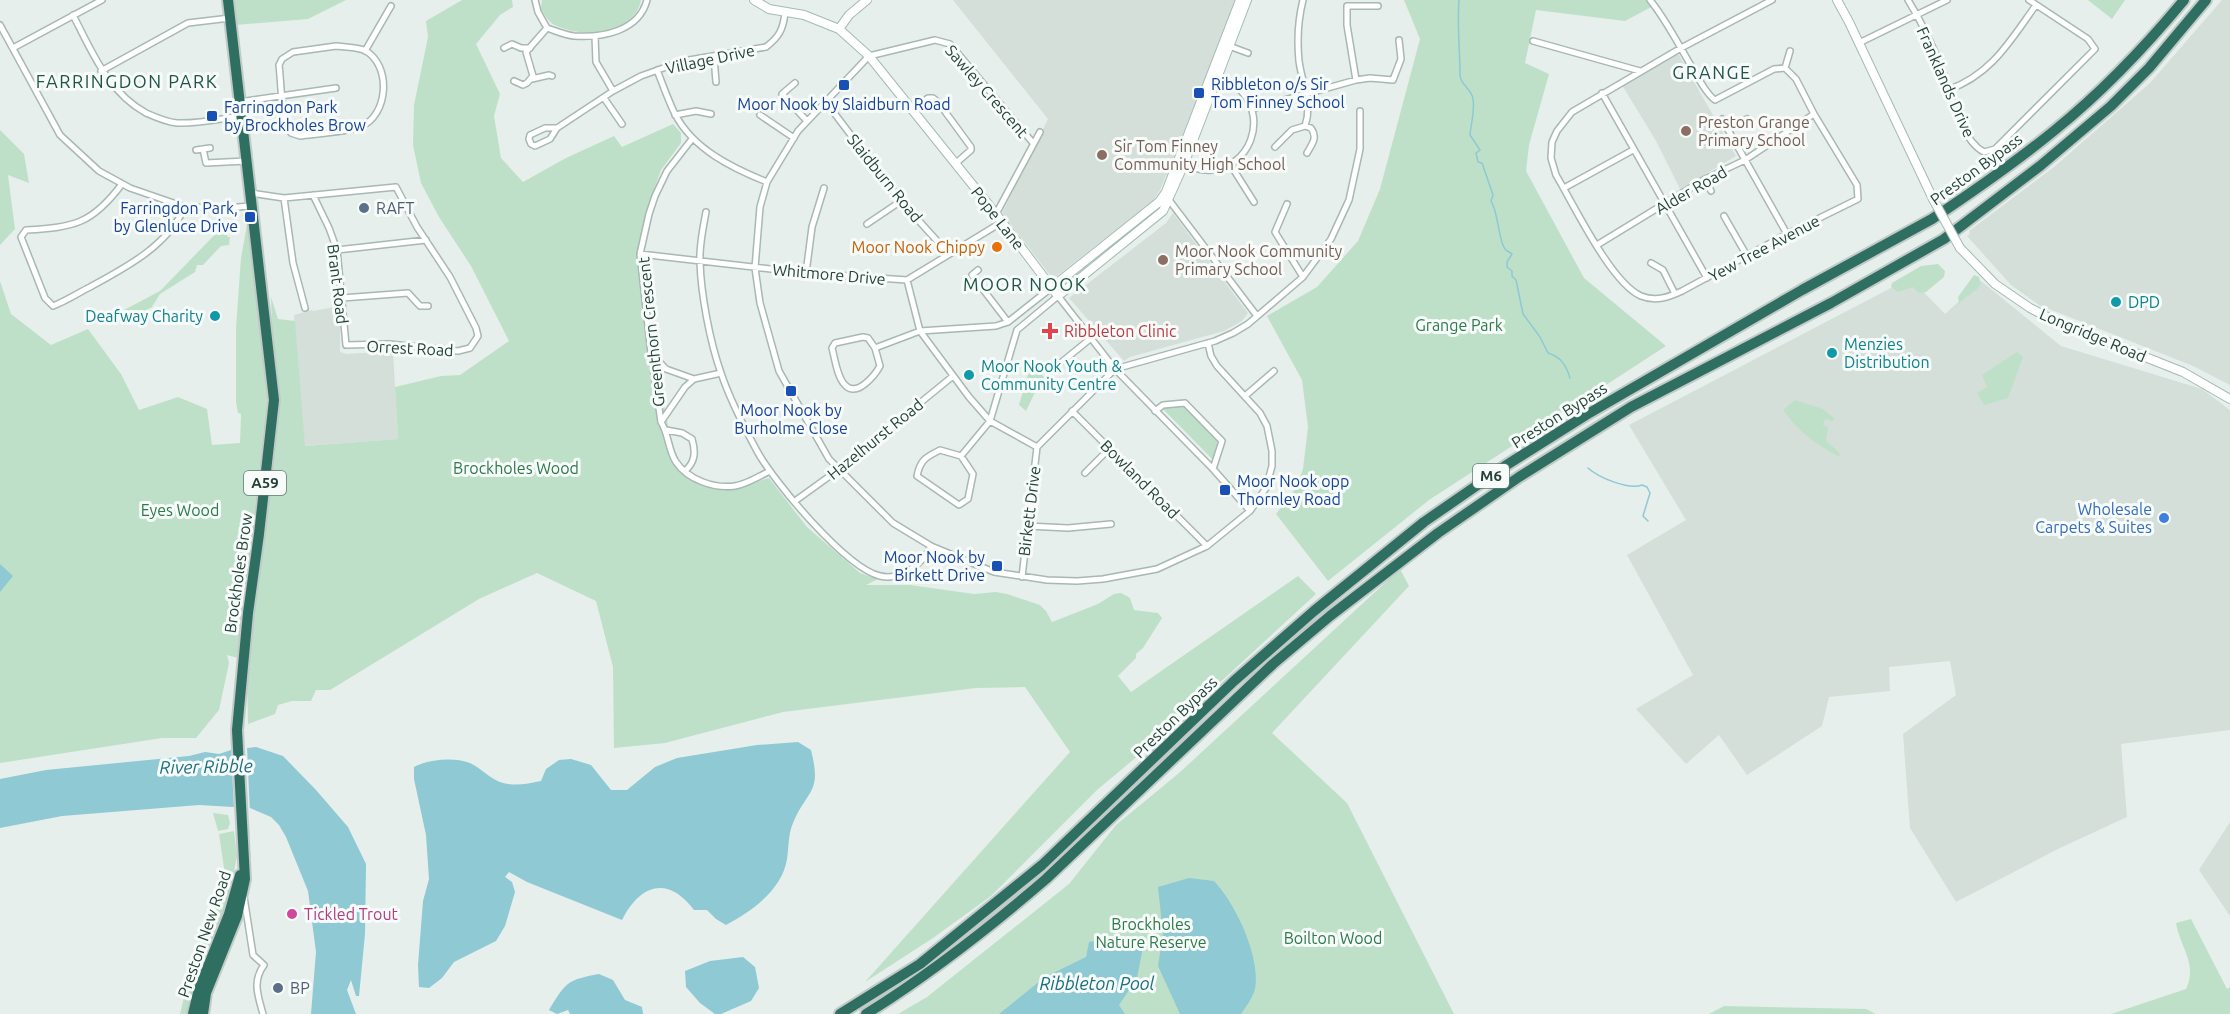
<svg xmlns="http://www.w3.org/2000/svg" width="2230" height="1014" viewBox="0 0 2230 1014" font-family="Ubuntu,sans-serif">
<style>
.built{fill:#d4dfda}
.green{fill:#bfe0c8}
.water{fill:#8ec9d4}
.pier{fill:#e6efeb}
.lines{fill:none;stroke-linecap:round;stroke-linejoin:round}
.stream{stroke:#8ec9d4;stroke-width:1.5}
.street-casing{stroke:#a8b8b2;stroke-width:8}
.secondary-casing{stroke:#a4bbb3;stroke-width:10}
.highway-casing{stroke:#c2cac8;stroke-width:14}
.street{stroke:#fff;stroke-width:5}
.secondary{stroke:#fff;stroke-width:8}
.highway{stroke:#2f6f62;stroke-width:10}
.secondary-bridge-casing{stroke:#a4bbb3;stroke-width:10;stroke-linecap:butt}
.secondary-bridge{stroke:#fff;stroke-width:8}
.transit-dot{fill:#1a4fb4;stroke:#f7fbf9;stroke-width:2}
.education-dot{fill:#8d6e63;stroke:#f7fbf9;stroke-width:2}
.service-dot{fill:#5c6f8a;stroke:#f7fbf9;stroke-width:2}
.food-dot{fill:#e8710a;stroke:#f7fbf9;stroke-width:2}
.culture-dot{fill:#0f9aa8;stroke:#f7fbf9;stroke-width:2}
.health-dot{fill:#e0444e;stroke:#f7fbf9;stroke-width:2}
.shop-dot{fill:#3f7fe0;stroke:#f7fbf9;stroke-width:2}
.hotel-dot{fill:#d1479c;stroke:#f7fbf9;stroke-width:2}
.labels{text-anchor:middle;stroke-width:6;stroke-linejoin:round;paint-order:stroke}
.shield{fill:#f7fbf9;stroke:#637a73;stroke-width:1.5}
.shield-label{font-size:15px;font-weight:bold;fill:#24423a}
.street-label{font-size:16px;fill:#24423a;stroke:#f7fbf9}
.transit-label{font-size:16px;fill:#164399;stroke:#f7fbf9;text-anchor:start}
.education-label{font-size:16px;fill:#785e54;stroke:#f7fbf9;text-anchor:start}
.service-label{font-size:16px;fill:#4e5e75;stroke:#f7fbf9;text-anchor:start}
.food-label{font-size:16px;fill:#c56008;stroke:#f7fbf9;text-anchor:end}
.culture-label{font-size:16px;fill:#0d838f;stroke:#f7fbf9;text-anchor:start}
.park-label{font-size:16px;fill:#2d7a4b;stroke:#f7fbf9}
.health-label{font-size:16px;fill:#be3a42;stroke:#f7fbf9;text-anchor:start}
.shop-label{font-size:16px;fill:#366cbe;stroke:#f7fbf9;text-anchor:end}
.hotel-label{font-size:16px;fill:#b23c85;stroke:#f7fbf9;text-anchor:start}
.neighbourhood-label{font-size:18px;letter-spacing:1.5px;fill:#1f5548;stroke:#f7fbf9}
.water-label{font-size:18px;font-style:italic;fill:#1c6f80;stroke:#f7fbf9}
</style>
<rect width="100%" height="100%" fill="#e6efeb"/>
<path class="built" d="M953,0H1237L1161,188L1154,200L1053,279L1002,213L1048,119Z
M2222,0H2230V385L2193,366L2039,305L2011,285L1967,236L1970,234L1969,231L2054,167L2150,83Z
M1676,55H1679L1736,156L1680,189L1656,141L1622,85Z
M1173,213L1248,313L1242,321L1224,331L1130,357L1124,361L1069,298L1166,223Z
M1910,278L1945,314L1981,281L2061,346L2202,389L2230,410V730L2121,744L2127,817L2060,848L1956,902L1910,828L1903,734L1956,695L1950,661L1889,667L1890,691L1829,697L1822,726L1747,775L1719,735L1686,764L1636,709L1693,675L1627,555L1686,520L1629,425Z
M340,306V352L347,354L393,351L398,439L304,446L294,315L312,310L313,311Z
M2230,822V916L2199,870Z"/>
<path class="green" d="M233,0H346L308,19L235,25Z
M462,0H512L513,7L500,15L476,44L500,94L494,116L501,158L523,182L566,158L614,136L622,147L673,124L681,133V143L661,170L646,212L637,255L673,453L682,473L724,491L769,478L807,527L860,573L878,579L866,585H910L974,594L996,592L1007,594L1040,605L1046,611L1052,622L1098,604L1114,594L1121,593L1130,598L1134,610L1158,613L1162,618L1143,648L1136,654V658L1118,676L1131,692L1298,576L1316,594L1164,734L1097,790L991,896L933,938L865,982L1070,752L1025,687L976,688L783,712L665,743L614,748L613,667L596,601L537,573L479,599L330,690H316L311,701H292L278,705L275,714L248,724L247,679L274,400L271,297L278,319L295,321L305,446L398,439L395,387L441,376L460,375L509,341L471,266L439,217L421,183L413,145L414,105L428,37L426,21Z
M542,0H641C634,36 579,39 553,24C548,21 544,14 541,9Z
M1404,0H1648L1653,6L1625,21L1536,10L1525,63L1549,74L1529,145L1526,171L1584,278L1666,346L1429,500L1328,581L1276,514L1296,488L1303,469L1308,427L1302,380L1267,316L1317,287L1358,241L1380,189L1420,39Z
M2088,0H2125L2112,19Z
M0,130L24,154L29,183L8,175L15,229L0,245Z
M248,219L267,400L238,658L227,655L229,663L219,710L196,738H162L0,763V281L11,314L51,345L88,329L121,374L139,410L178,397L207,409L212,445L240,443L241,414L238,413L236,402V328L241,258Z
M229,220L227,237H230L229,245L221,246L203,265H197L195,272L160,294L152,307L130,319L124,310L160,291Z
M1938,264L1945,271L1944,277L1926,292L1919,293L1913,287L1898,292L1891,287L1892,283L1921,266Z
M1974,275L1979,277L1981,284L1977,289L1959,303L1958,297Z
M2017,352L2023,357L2008,398L1984,405L1977,393L1987,387L1982,375Z
M1032,365L1047,380L1044,386L1039,384L1026,411L1019,405L1029,370L1031,371Z
M1795,400L1823,409L1835,419L1832,421L1825,419L1823,425L1828,427L1826,441L1839,452L1840,457C1816,445 1799,432 1783,410Z
M1181,404L1218,440L1214,461L1163,409Z
M1400,569L1409,586L1272,733L1347,803L1454,1014H898L927,997L1069,884L1116,825L1179,773Z
M213,813L228,815L230,823L228,829L218,831Z
M234,831L237,856L227,909L189,1014H180L187,985L221,895L224,868L219,834Z
M2191,919L2227,989L2230,987V1014H2111L2186,989C2198,963 2180,948 2176,923Z
M1724,1006L1866,1009L1876,1014H1709Z"/>
<path class="water" d="M0,564L13,576L0,592Z
M798,742L811,750C822,794 808,788 793,823C788,835 789,846 787,859C782,890 752,911 726,925L716,919L707,910H694C668,875 640,884 622,920L527,882L509,872L505,877L512,882L515,892L505,926L496,941L454,962L442,978L429,988L419,987L418,965L423,901L429,879L426,835L414,779V767C429,759 454,757 470,763C481,768 491,780 503,783C515,786 528,784 541,781L546,769L559,760L571,759L591,765L611,790H627L655,767L677,758L757,745Z
M256,747L283,756L316,790L348,827L366,864L365,934L359,996H356L351,980L347,990L356,1014H311L316,952L308,891L286,837L279,825L271,817L250,808L199,805L62,816L0,828V779L46,770L189,756L205,752L219,754L231,750Z
M1189,878L1214,881C1236,904 1261,958 1255,989C1253,997 1246,1007 1241,1014H1180L1158,966L1163,934L1158,887Z
M1110,938L1142,946L1144,942L1137,978L1119,1005L1125,1014H999L1045,977L1086,957L1089,942Z
M743,957L755,967L759,988L751,1001L721,1014H715L700,1003L686,987L685,971L710,961Z
M599,974L613,980L625,1000L642,1007L643,1014H570L568,1010L557,1014L549,1010C566,982 567,980 599,974Z"/>
<path class="pier" d="M247,746L248,770L250,813L234,810L231,747Z"/>
<g class="lines">
<path class="stream" d="M1459,0C1457,25 1460,50 1460,75C1460,85 1472,89 1473,99C1475,111 1471,123 1470,135L1480,150L1476,153L1478,162L1482,163L1493,195L1491,201C1499,214 1498,240 1505,249C1506,251 1510,252 1512,254L1507,262V267L1512,271V276L1516,280L1523,314L1540,337L1548,353C1561,357 1566,365 1570,378
M1588,468C1599,478 1629,490 1642,485L1647,487L1650,493L1643,516L1648,521"/>
<g class="street-casing">
<path id="street" d="M535,0L538,12L547,28C556,31 565,35 574,36C603,38 639,31 647,0
M1303,0C1298,20 1297,41 1299,61C1302,84 1313,103 1305,126L1311,128C1318,138 1312,144 1307,153
M1650,0C1667,21 1679,46 1693,69C1699,79 1706,94 1715,100L1774,69L1785,68L1796,79L1814,114L1857,185L1858,199L1787,234L1682,291C1669,297 1656,302 1641,296C1611,283 1574,205 1556,175L1551,158L1552,142L1557,131L1572,112L1681,48L1772,0
M1908,0C1921,21 1932,44 1941,67C1950,90 1960,140 1984,152L1995,149L2095,49L2088,39L2029,0
M73,15C92,52 108,92 146,113C155,117 166,122 177,123C198,124 220,119 241,116
M0,25L60,135L99,171L130,188L185,207L225,208L251,206
M595,36L596,62L613,91
M1533,41L1640,71
M1859,43L1947,0
M336,46C345,47 356,47 364,50C392,64 389,116 360,127C346,132 316,134 300,136C298,135 293,134 291,133C281,125 281,78 279,65L282,59L293,52Z
M1229,46L1248,53
M13,48L102,0
M504,48L512,44L521,48H530
M365,51L391,6
M714,57L716,82
M1785,68L1790,51
M657,70C663,85 668,100 675,114C693,149 732,168 767,182
M101,71L188,23L230,18
M532,79L549,75L552,76
M1356,80L1347,25V6H1378
M514,81L523,85L527,83L533,76L526,52L547,28
M795,83L782,94L807,121
M1948,90C1992,74 2010,41 2036,5
M1602,93L1707,278
M604,98L622,124
M825,101L901,201L948,253
M239,102L336,88
M912,109L928,98H933L938,102L971,147V150L955,164
M1252,109L1356,80L1370,78L1393,80L1401,59L1399,40
M675,115L696,111L711,114
M760,115L794,138
M1722,119L1787,234
M557,128H545L530,135L529,139L531,144L535,146L550,139L557,128L613,91L641,76L683,61L766,47C779,37 783,30 785,13
M1728,130L1747,119
M692,139L667,171L655,196L649,214L640,254L651,353L661,422C669,435 668,450 676,462C688,480 715,489 735,486C747,484 759,476 770,471
M1033,143L950,44L935,40L869,56L798,131L767,182L760,207L755,268L760,303L779,371L829,459L893,523L931,546L994,572L1047,580L1077,581L1103,579L1157,569L1207,546L1250,511L1266,488L1272,466V451L1267,426L1260,413L1217,366L1211,356L1208,343
M1275,147L1292,130L1305,126
M203,149L206,163L246,161
M196,150L210,148
M1184,164C1193,168 1201,171 1211,170C1250,167 1267,120 1242,92C1235,84 1227,81 1218,76
M1230,164L1254,202
M1705,179L1711,191
M122,184C92,224 75,227 26,230L21,237L45,298L53,306C66,301 78,293 90,287C127,267 167,246 185,207
M1564,188L1633,150
M250,193L284,198L396,187L417,227L450,277L476,328L478,336L470,348L458,351L389,344L346,345L337,250L329,228L313,195
M284,198L293,263L305,308
M1169,200L1257,316
M1287,204L1275,232L1303,277
M706,212C703,228 699,246 700,262C701,295 710,342 721,373C730,400 744,427 757,451C774,482 846,568 880,576C901,581 923,564 931,546
M996,214L1040,132
M1724,216L1747,256
M867,224L901,201
M1597,245L1705,179L1745,160L1814,114
M337,250L426,240
M640,254L806,273L907,280L1002,222
M1651,263L1663,270L1675,294
M978,270L972,275L1008,322
M806,273L812,227L824,188
M907,280L920,331L969,397L990,421L1037,447
M342,298L408,293L420,306H428
M863,337L868,338L875,348L880,366C875,375 857,398 845,385C837,377 835,359 832,348L835,343Z
M875,348L920,331L996,326L1008,322L1051,288
M651,353L666,369L694,379
M1063,361L1090,339
M1245,396L1274,371
M1072,411L1207,546
M1155,411L1163,405L1185,403L1222,441L1213,469
M661,422L685,387L694,379L721,373
M666,430L682,433L692,439C696,453 695,462 685,471
M940,450L961,456L973,474L968,499L959,505L917,476C920,460 926,457 940,450Z
M961,456L990,421L1017,330L1058,296L1115,369L1213,469L1250,511
M1085,473L1109,449
M795,501L838,470L953,376
M1027,526L1068,528L1111,524
M1022,577L1037,447L1115,369L1215,341L1233,333L1248,324L1303,277L1331,239L1349,200L1360,149V111
M244,897L253,955L264,965C252,981 258,996 263,1014"/>
</g>
<g class="secondary-casing">
<path id="secondary" d="M754,0L769,9L804,15L839,29L869,56L996,214L1058,296L1163,211L1184,164L1247,0
M1837,0L1849,22L1933,199
M839,29L849,15L867,0
M1960,248L1995,284L2030,308L2057,322L2183,372L2230,399
M1051,288L1159,202L1166,192L1240,0"/>
</g>
<g class="highway-casing">
<path id="highway" d="M193,1014L199,989L229,914L240,875
M203,1014L206,993L237,916L245,879L237,730L248,613L259,534L274,400L228,0
M840,1014L920,964L1042,865L1234,681L1314,611L1424,522L1505,466L1586,415L1802,290L1932,219C1974,191 2016,162 2055,130C2102,92 2145,47 2184,0
M866,1014C930,974 989,928 1046,879L1273,664L1330,616L1438,533L1519,477L1631,407L1831,303L1944,239L2040,166L2111,106L2149,68L2206,0"/>
</g>
<use href="#street" class="street"/>
<use href="#secondary" class="secondary"/>
<use href="#highway" class="highway"/>
<g class="secondary-bridge-casing">
<path id="secondary-bridge" d="M1933,199L1960,248"/>
</g>
<use href="#secondary-bridge" class="secondary-bridge"/>
</g>
<g class="transit-dot">
<rect x="838" y="79" width="12" height="12" rx="3"/>
<rect x="1193" y="87" width="12" height="12" rx="3"/>
<rect x="206" y="110" width="12" height="12" rx="3"/>
<rect x="244" y="211" width="12" height="12" rx="3"/>
<rect x="785" y="385" width="12" height="12" rx="3"/>
<rect x="1219" y="484" width="12" height="12" rx="3"/>
<rect x="991" y="560" width="12" height="12" rx="3"/>
</g>
<g class="education-dot">
<circle cx="1686" cy="131" r="6"/>
<circle cx="1102" cy="155" r="6"/>
<circle cx="1163" cy="260" r="6"/>
</g>
<g class="service-dot">
<circle cx="364" cy="208" r="6"/>
<circle cx="278" cy="988" r="6"/>
</g>
<circle class="food-dot" cx="997" cy="247" r="6"/>
<g class="culture-dot">
<circle cx="2116" cy="302" r="6"/>
<circle cx="215" cy="316" r="6"/>
<circle cx="1832" cy="353" r="6"/>
<circle cx="969" cy="375" r="6"/>
</g>
<path class="health-dot" d="M1047 322h6v6h6v6h-6v6h-6v-6h-6v-6h6z"/>
<circle class="shop-dot" cx="2164" cy="518" r="6"/>
<circle class="hotel-dot" cx="292" cy="914" r="6"/>
<g class="labels">
<g class="shield">
<rect x="1473" y="464" width="36" height="24" rx="4.5"/>
<rect x="244" y="471" width="42" height="24" rx="4.5"/>
</g>
<g class="shield-label">
<text x="1491" y="481">M6</text>
<text x="265" y="488">A59</text>
</g>
<g class="street-label">
<text transform="translate(710 59) rotate(-12)" y="6">Village Drive</text>
<text transform="translate(1946 82) rotate(66)" y="6">Franklands Drive</text>
<text transform="translate(987 91) rotate(49)" y="6">Sawley Crescent</text>
<text transform="translate(1976 169) rotate(-36)" y="6">Preston Bypass</text>
<text transform="translate(885 178) rotate(51)" y="6">Slaidburn Road</text>
<text transform="translate(1691 190) rotate(-30)" y="6">Alder Road</text>
<text transform="translate(998 218) rotate(52)" y="6">Pope Lane</text>
<text transform="translate(1764 248) rotate(-28)" y="6">Yew Tree Avenue</text>
<text transform="translate(829 274) rotate(5)" y="6">Whitmore Drive</text>
<text transform="translate(338 284) rotate(83)" y="6">Brant Road</text>
<text transform="translate(651 332) rotate(-96)" y="6">Greenthorn Crescent</text>
<text transform="translate(2093 335) rotate(23)" y="6">Longridge Road</text>
<text transform="translate(410 348) rotate(3)" y="6">Orrest Road</text>
<text transform="translate(1559 415) rotate(-32)" y="6">Preston Bypass</text>
<text transform="translate(875 439) rotate(-39)" y="6">Hazelhurst Road</text>
<text transform="translate(1140 479) rotate(45)" y="6">Bowland Road</text>
<text transform="translate(1029 511) rotate(-83)" y="6">Birkett Drive</text>
<text transform="translate(238 573) rotate(-82)" y="6">Brockholes Brow</text>
<text transform="translate(1175 717) rotate(-44)" y="6">Preston Bypass</text>
<text transform="translate(204 934) rotate(-71)" y="6">Preston New Road</text>
</g>
<g class="transit-label">
<text x="1211" y="90">Ribbleton o/s Sir<tspan x="1211" dy="18">Tom Finney School</tspan></text>
<text x="844" y="110" text-anchor="middle">Moor Nook by Slaidburn Road</text>
<text x="224" y="113">Farringdon Park<tspan x="224" dy="18">by Brockholes Brow</tspan></text>
<text x="238" y="214" text-anchor="end">Farringdon Park,<tspan x="238" dy="18">by Glenluce Drive</tspan></text>
<text x="791" y="416" text-anchor="middle">Moor Nook by<tspan x="791" dy="18">Burholme Close</tspan></text>
<text x="1237" y="487">Moor Nook opp<tspan x="1237" dy="18">Thornley Road</tspan></text>
<text x="985" y="563" text-anchor="end">Moor Nook by<tspan x="985" dy="18">Birkett Drive</tspan></text>
</g>
<g class="education-label">
<text x="1698" y="128">Preston Grange<tspan x="1698" dy="18">Primary School</tspan></text>
<text x="1114" y="152">Sir Tom Finney<tspan x="1114" dy="18">Community High School</tspan></text>
<text x="1175" y="257">Moor Nook Community<tspan x="1175" dy="18">Primary School</tspan></text>
</g>
<g class="service-label">
<text x="376" y="214">RAFT</text>
<text x="290" y="994">BP</text>
</g>
<g class="food-label">
<text x="985" y="253">Moor Nook Chippy</text>
</g>
<g class="culture-label">
<text x="2128" y="308">DPD</text>
<text x="203" y="322" text-anchor="end">Deafway Charity</text>
<text x="1844" y="350">Menzies<tspan x="1844" dy="18">Distribution</tspan></text>
<text x="981" y="372">Moor Nook Youth &amp;<tspan x="981" dy="18">Community Centre</tspan></text>
</g>
<g class="park-label">
<text x="1459" y="331">Grange Park</text>
<text x="516" y="474">Brockholes Wood</text>
<text x="180" y="516">Eyes Wood</text>
<text x="1151" y="930">Brockholes<tspan x="1151" dy="18">Nature Reserve</tspan></text>
<text x="1333" y="944">Boilton Wood</text>
</g>
<g class="health-label">
<text x="1064" y="337">Ribbleton Clinic</text>
</g>
<g class="shop-label">
<text x="2152" y="515">Wholesale<tspan x="2152" dy="18">Carpets &amp; Suites</tspan></text>
</g>
<g class="hotel-label">
<text x="304" y="920">Tickled Trout</text>
</g>
<g class="neighbourhood-label">
<text x="1712" y="79">GRANGE</text>
<text x="127" y="88">FARRINGDON PARK</text>
<text x="1025" y="291">MOOR NOOK</text>
</g>
<g class="water-label">
<text transform="translate(206 767) rotate(-1)" y="6">River Ribble</text>
<text x="1097" y="990">Ribbleton Pool</text>
</g>
</g>
</svg>
